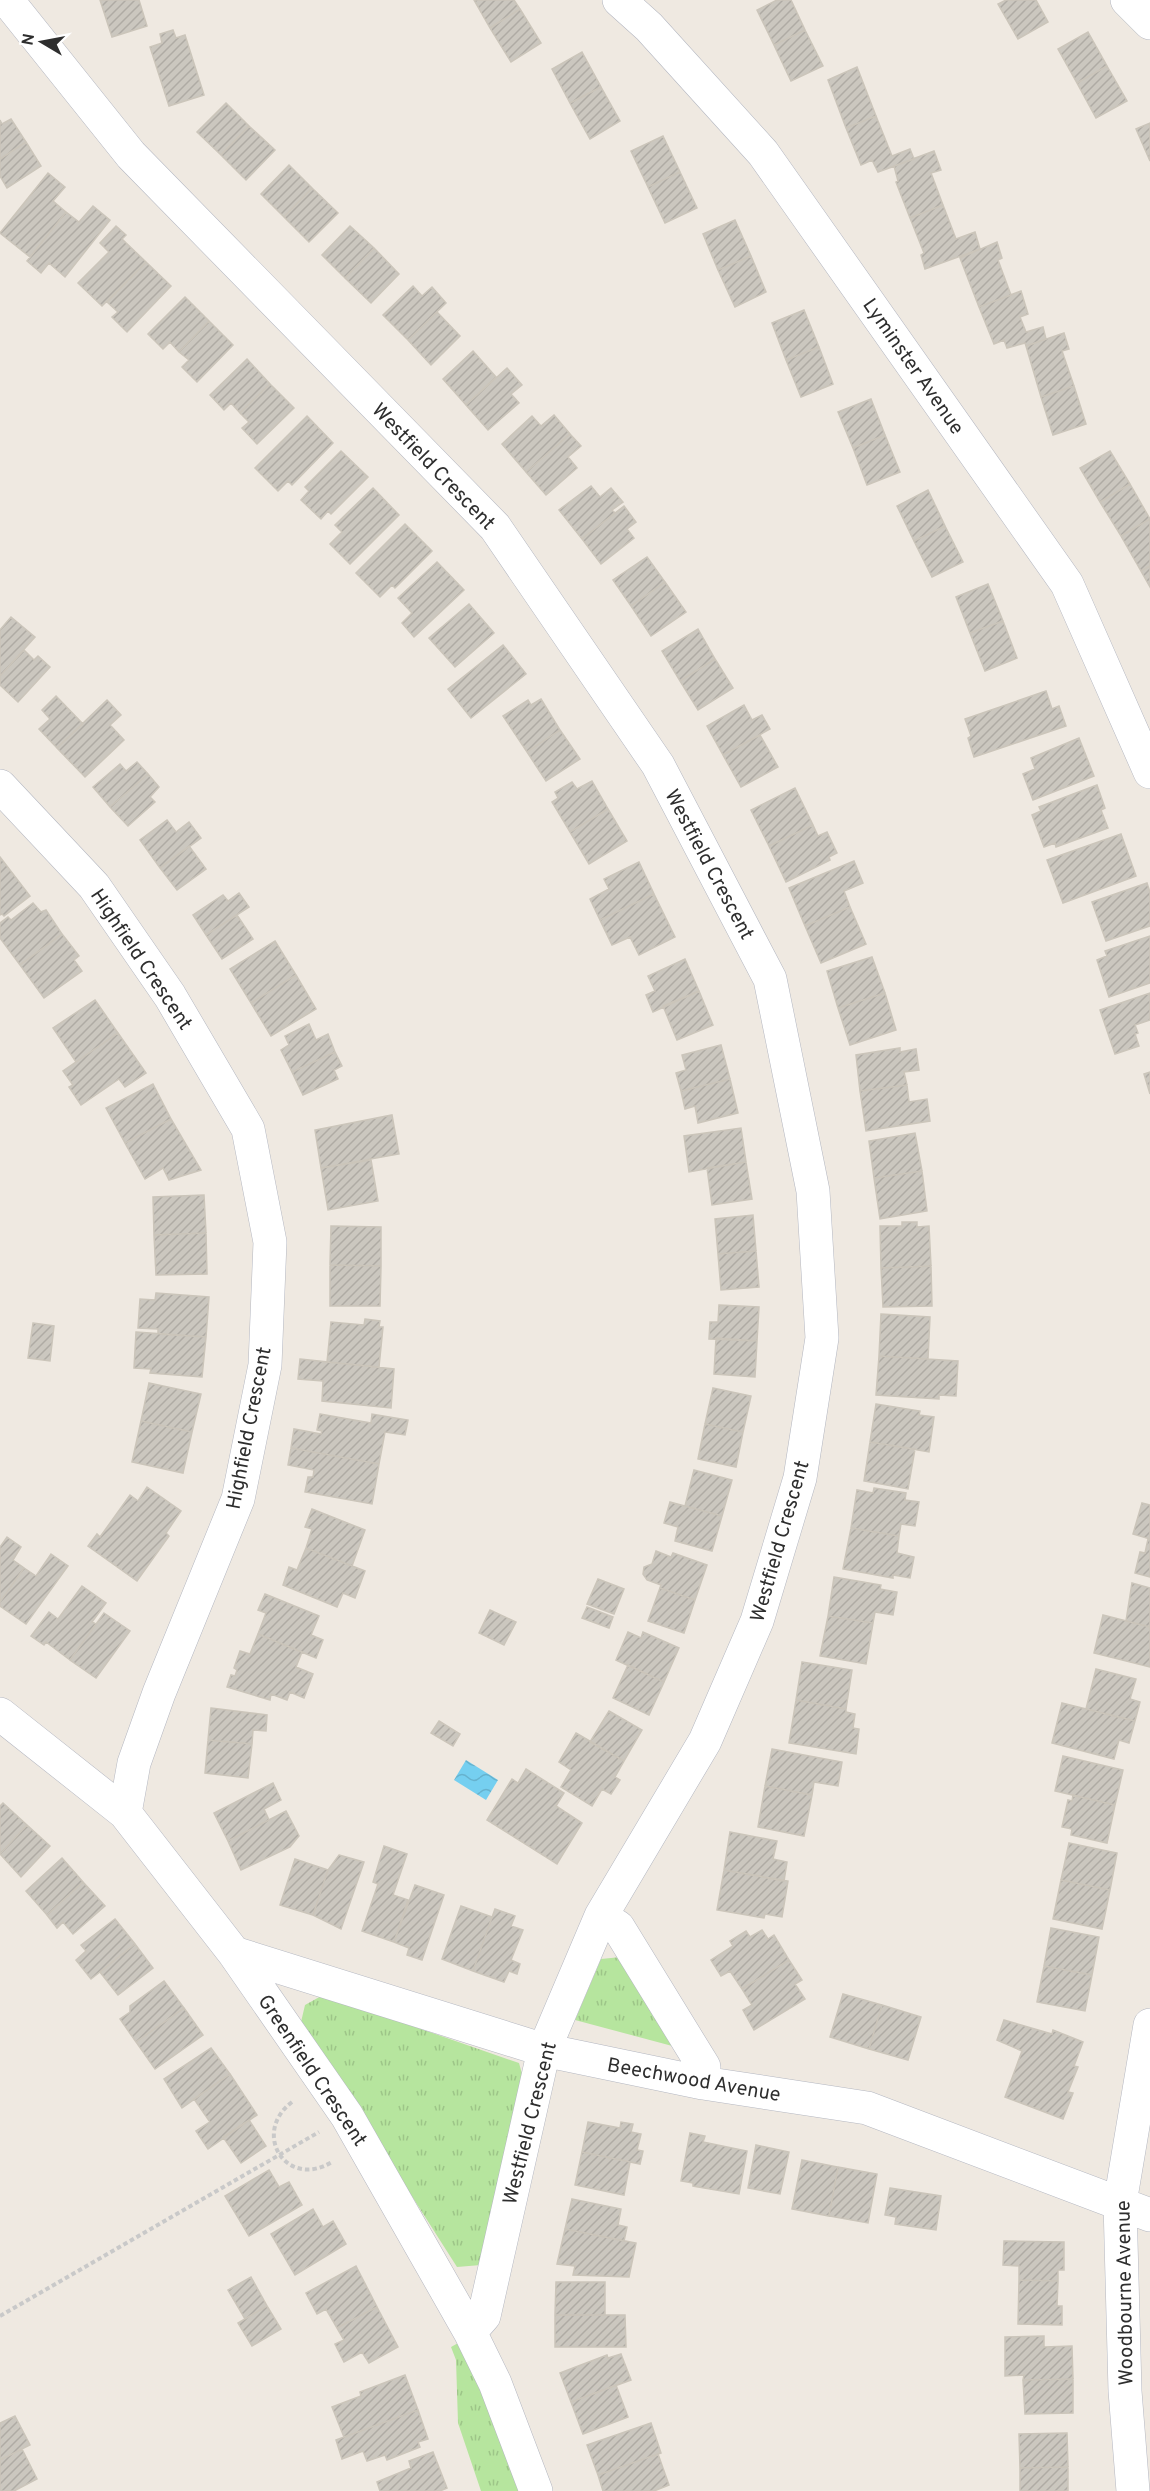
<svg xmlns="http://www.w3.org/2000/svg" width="1150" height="2491" viewBox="0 0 1150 2491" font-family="Overpass,sans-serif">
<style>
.grass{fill:url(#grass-tufts)}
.water{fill:url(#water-waves)}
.building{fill:url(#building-hatch);stroke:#cbc5ba;stroke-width:1.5}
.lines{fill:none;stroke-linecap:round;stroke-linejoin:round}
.minor-casing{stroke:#b4b7c1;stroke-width:34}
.path{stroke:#c9c9c9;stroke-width:4;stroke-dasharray:4.5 3;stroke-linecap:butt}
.minor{stroke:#fff;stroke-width:33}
.labels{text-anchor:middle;stroke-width:6;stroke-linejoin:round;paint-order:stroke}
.street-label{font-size:20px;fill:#2e2e2e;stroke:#fff}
</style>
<defs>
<pattern id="grass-tufts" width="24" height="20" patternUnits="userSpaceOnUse" patternTransform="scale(1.5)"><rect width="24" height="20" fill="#b6e59e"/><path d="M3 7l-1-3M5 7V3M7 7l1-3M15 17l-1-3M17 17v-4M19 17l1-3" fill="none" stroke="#9dc588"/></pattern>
<pattern id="water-waves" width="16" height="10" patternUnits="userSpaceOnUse" patternTransform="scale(1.5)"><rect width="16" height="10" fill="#75cff0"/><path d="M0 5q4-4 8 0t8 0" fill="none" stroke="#66b2ce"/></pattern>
<pattern id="building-hatch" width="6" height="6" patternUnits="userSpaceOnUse" patternTransform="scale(1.5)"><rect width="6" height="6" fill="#cbc7bf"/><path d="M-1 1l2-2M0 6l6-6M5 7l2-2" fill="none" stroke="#afaba4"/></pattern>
</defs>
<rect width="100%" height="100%" fill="#efe9e1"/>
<path class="grass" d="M621,1957L676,2047L575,2020L601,1959Z
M323,1995L519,2063L524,2081L481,2265L457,2267L301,2022L305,2005Z
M460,2342L525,2491H481L458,2423L456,2360L451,2347Z"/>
<path class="water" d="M466,1760L498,1780L486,1800L454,1780Z"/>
<path class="building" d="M100,0H139L147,26L112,37Z
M474,0H514L520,9L490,28Z
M777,0H791L805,30L774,45L757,10Z
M1006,0H1036L1048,22L1018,39L998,4Z
M520,9L541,43L511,62L490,28Z
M173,30L176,38L185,35L204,95L169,106L150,47L162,43L160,34Z
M805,30L823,66L791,81L774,45Z
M1088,32L1107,66L1077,83L1058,49Z
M582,52L601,87L570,103L552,69Z
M1107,66L1127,101L1096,118L1077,83Z
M857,67L876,116L846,128L828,80Z
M601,87L620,121L590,139L570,103Z
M226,103L249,126L221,155L197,132Z
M876,116L892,156L910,149L914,159L878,172L872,160L861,165L846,128Z
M11,119L26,142L0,159V120L2,124Z
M1150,123V161L1136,129Z
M249,126L275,150L246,180L221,155Z
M663,136L680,172L648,187L631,151Z
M26,142L41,166L7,188L0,176V159Z
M934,151L941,170L931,173L943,205L910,218L896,182L898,181L894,166Z
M289,165L312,188L284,217L261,194Z
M680,172L697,208L665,223L648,187Z
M48,173L65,187L53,201L66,212L30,257L0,233Z
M312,188L338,213L309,242L284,217Z
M943,205L956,239L975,232L980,249L925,269L921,255L924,253L910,218Z
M93,206L110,220L65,277L49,263L41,273L27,261L66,212L79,222Z
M735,220L751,256L718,270L703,234Z
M116,226L126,235L122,239L146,262L102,306L78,283L109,252L100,243Z
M350,226L374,248L345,278L322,255Z
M997,242L1002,258L998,260L1011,295L979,307L960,258Z
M374,248L399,274L371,303L345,278Z
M751,256L766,292L735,307L718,270Z
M146,262L171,286L127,332L112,317L118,312L107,302Z
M413,286L422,296L432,287L446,303L408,340L383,315Z
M1021,291L1028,314L1020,317L1026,332L1043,327L1046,339L1026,346L1025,343L1007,348L1004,340L994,344L979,307Z
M185,297L209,321L179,352L170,342L163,349L148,334Z
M804,310L819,347L786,360L772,323Z
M437,312L460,336L431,365L408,340Z
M209,321L233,345L197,382L182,367L189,360L179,352Z
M1064,333L1069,349L1062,351L1074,386L1041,397L1026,346Z
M819,347L833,384L801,397L786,360Z
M473,351L496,377L466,405L443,379Z
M247,359L270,384L240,413L231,403L224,410L210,395Z
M507,368L522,385L511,394L519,403L488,430L466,405Z
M270,384L294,408L257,444L242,428L249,422L240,413Z
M1074,386L1086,424L1053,435L1041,397Z
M871,399L885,435L853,448L838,412Z
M554,415L570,434L526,472L502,444L532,416L541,426Z
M307,416L333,443L292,485L288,481L278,491L255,468Z
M570,434L581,446L568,457L577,468L546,495L526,472Z
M885,435L900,472L867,485L853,448Z
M341,451L368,477L331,514L328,511L321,519L301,500L309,491L305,487Z
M1110,451L1130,484L1100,502L1080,468Z
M1130,484L1150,519L1121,536L1100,502Z
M591,486L600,497L611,488L623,502L612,510L615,513L582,539L559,510Z
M373,488L399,515L350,564L330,544L342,532L335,525Z
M928,490L945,526L914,541L897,506Z
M624,506L636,522L627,529L634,538L601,564L582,539Z
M1150,519V566L1141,571L1121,536Z
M405,524L432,551L395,588L392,585L380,597L356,573Z
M945,526L963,562L932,577L914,541Z
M647,557L665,582L631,606L613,580Z
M437,562L464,590L414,637L402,623L412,613L398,598Z
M1150,566V587L1141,571Z
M665,582L686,612L651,636L631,606Z
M988,584L1003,621L970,633L956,597Z
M469,604L494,633L455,667L429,638Z
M11,617L35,637L0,676V630Z
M1003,621L1017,658L985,671L970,633Z
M698,629L715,659L680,681L662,651Z
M503,645L526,674L471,718L448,689Z
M24,650L34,660L38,656L50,667L18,702L0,685V676Z
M715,659L733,688L698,710L680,681Z
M1046,691L1052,709L1059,706L1066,726L974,757L968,738L971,736L965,719Z
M56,696L83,724L57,748L39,729L50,719L42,710Z
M541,699L560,730L527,752L503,716L528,700L531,705Z
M107,700L121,715L110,725L124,740L85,777L57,748Z
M744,705L752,720L762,715L770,729L723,755L707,726Z
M560,730L580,759L546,781L527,752Z
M760,735L778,767L741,787L723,755Z
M1079,738L1094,776L1033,800L1023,774L1035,769L1031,758Z
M137,762L148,774L110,807L93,787L120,764L126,771Z
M148,774L159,787L150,797L155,802L128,826L110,807Z
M592,781L608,809L570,832L552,802L558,798L555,792L572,782L577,789Z
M1097,785L1105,808L1101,810L1108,828L1056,847L1055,843L1044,847L1032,815L1041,811L1039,807Z
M795,788L813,825L769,846L751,810Z
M608,809L627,841L589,864L570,832Z
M167,820L176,832L189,822L201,838L160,868L140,840Z
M813,825L818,836L827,832L837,853L829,857L830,860L786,882L769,846Z
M1121,834L1136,876L1063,903L1047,860Z
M189,846L206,869L177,890L160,868Z
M0,857L30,896L4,916L2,914L0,915Z
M854,861L863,883L844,891L850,907L805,926L789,888Z
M639,862L654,894L600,920L590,899L609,889L604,879Z
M1147,883L1150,892V926L1106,941L1092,902Z
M239,893L249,907L206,935L193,915L223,895L228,901Z
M654,894L675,937L639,955L630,937L612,945L600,920Z
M33,903L41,912L46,910L62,934L20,965L0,938V923L8,917L11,920Z
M850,907L866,944L821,963L805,926Z
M237,915L253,939L222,959L206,935Z
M62,934L79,956L74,960L82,971L44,998L20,965Z
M1150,936V983L1109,997L1097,960L1107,956L1105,951Z
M275,941L296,975L251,1003L230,969Z
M872,957L885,993L838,1008L827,971Z
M685,959L699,991L653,1012L646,995L655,991L648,976Z
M296,975L316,1009L271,1036L251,1003Z
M699,991L713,1025L677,1040L663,1006Z
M885,993L896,1030L850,1045L838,1008Z
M1150,993V1020L1135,1025L1138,1033L1135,1034L1139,1046L1115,1054L1100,1010Z
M95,1000L118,1033L76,1062L53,1028Z
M309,1024L316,1040L328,1034L335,1052L292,1072L281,1050L289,1045L285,1036Z
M118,1033L146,1073L125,1087L119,1079L81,1105L69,1087L73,1085L63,1071Z
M721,1045L730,1079L681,1091L676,1073L686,1070L682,1055Z
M900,1048V1052L916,1049L919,1070L904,1072L907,1085L860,1091L856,1055Z
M335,1052L342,1066L334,1070L338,1079L303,1095L292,1072Z
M1150,1072V1094L1144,1074Z
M730,1079L738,1113L698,1123L695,1106L685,1109L681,1091Z
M153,1084L171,1119L125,1143L106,1108Z
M907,1085L909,1102L927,1099L930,1121L866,1131L860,1091Z
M392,1115L399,1154L321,1168L315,1130Z
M171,1119L201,1170L169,1180L163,1168L145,1179L125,1143Z
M741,1128L746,1162L689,1172L684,1136Z
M915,1133L922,1171L874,1178L869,1141Z
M371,1160L378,1201L328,1210L321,1168Z
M746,1162L752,1199L712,1205L707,1168Z
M922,1171L927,1211L880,1219L874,1178Z
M204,1195L206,1233L154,1235L153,1197Z
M753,1215L756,1251L718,1254L715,1219Z
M902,1222H917V1227L929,1226L931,1266L881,1268L880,1226H902Z
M331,1226L381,1227V1266L330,1265Z
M206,1233L207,1274L156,1275L154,1235Z
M756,1251L759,1287L721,1290L718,1254Z
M330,1265L381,1266L380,1306H330Z
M931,1266L932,1306L883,1307L881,1268Z
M156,1293L209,1297L206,1337L158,1334V1329L138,1328L140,1299L155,1300Z
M719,1305L759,1307L757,1341L709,1339L710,1322H718Z
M881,1314L930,1317L928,1359L879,1356Z
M365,1319L380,1321L379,1327H383L379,1367L327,1362L331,1322L364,1325Z
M33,1323L54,1326L50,1361L28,1358Z
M136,1332L206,1337L202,1377L150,1373L151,1369L134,1368Z
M716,1338L757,1341L755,1377L714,1374Z
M879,1356L958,1361L956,1396L939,1395V1399L876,1395Z
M300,1359L394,1369L391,1408L322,1401L323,1381L298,1379Z
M149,1383L201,1394L192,1432L141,1421Z
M713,1388L751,1396L743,1432L705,1424Z
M876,1404L920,1411L919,1415L934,1417L929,1452L870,1442Z
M320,1414L371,1423L372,1414L408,1420L405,1435L385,1432L379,1464L291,1448L294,1429L321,1434L322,1431L317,1430Z
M141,1421L192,1432L183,1473L132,1462Z
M705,1424L743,1432L736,1467L698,1459Z
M870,1442L915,1449L908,1489L864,1481Z
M291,1448L379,1464L372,1504L305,1492L308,1477H313L314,1470L288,1465Z
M694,1470L732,1480L722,1516L685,1506Z
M147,1487L181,1511L166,1533L169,1536L137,1581L88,1546L97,1534L100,1537L130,1495L138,1501Z
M874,1488L906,1493L905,1500L919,1502L915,1526L901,1524L899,1536L851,1528L857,1490L873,1493Z
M670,1502L722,1516L712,1551L675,1541L678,1527L664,1523Z
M1142,1503L1150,1505V1539L1133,1534Z
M312,1509L365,1530L352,1566L306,1548L312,1529L305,1527Z
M851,1528L899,1536L897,1553L914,1557L910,1578L893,1575V1578L843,1569Z
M7,1537L21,1547L13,1560L24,1568L0,1602V1547Z
M1148,1539H1150V1577L1135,1573L1140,1552L1145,1553Z
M306,1548L365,1571L355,1598L343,1593L337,1607L283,1585L289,1567L297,1570Z
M656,1551L671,1557L673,1553L707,1565L695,1600L660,1588L661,1585L647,1580L643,1574L644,1567L652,1564Z
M51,1554L68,1566L26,1624L0,1606V1602L24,1568L36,1576Z
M834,1577L881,1585L880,1589L897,1592L893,1615L875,1612L873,1623L828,1616Z
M598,1579L624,1589L614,1614L587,1604Z
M1132,1583L1150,1588V1627L1126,1621Z
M82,1586L106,1603L92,1622L96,1624L70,1660L46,1642L44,1645L31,1636L49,1612L58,1619Z
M660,1588L695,1600L684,1633L648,1621Z
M265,1594L319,1616L311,1635L323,1640L316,1658L258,1634L266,1613L258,1610Z
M587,1607L613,1617L609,1628L582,1618Z
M490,1610L516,1622L504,1645L479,1633Z
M104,1613L130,1631L96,1678L70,1660Z
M1103,1615L1150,1627V1667L1094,1653Z
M828,1616L873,1623L866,1664L820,1656Z
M628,1632L641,1638L643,1632L679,1648L664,1682L616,1660Z
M258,1634L302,1652L296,1667L313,1674L304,1698L290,1692L287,1700L271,1694L270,1700L227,1687L231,1675L235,1676L237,1670L234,1668L240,1651L250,1654Z
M802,1662L852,1670L846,1709L796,1700Z
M628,1665L664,1682L649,1715L613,1698Z
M1096,1669L1136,1679L1130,1699L1140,1702L1135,1721L1086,1709Z
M796,1700L846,1709V1712L855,1714L853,1728L859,1729L856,1754L789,1743Z
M1062,1703L1135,1721L1129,1743L1119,1740L1114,1759L1052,1743Z
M211,1708L267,1715L266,1731L253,1730L252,1744L208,1740Z
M609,1711L642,1730L624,1761L590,1742Z
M439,1721L460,1734L453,1746L431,1733Z
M576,1733L624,1761L615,1777L620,1780L611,1794L602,1789L592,1806L561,1787L571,1770L559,1762Z
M208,1740L252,1744L248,1778L205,1773Z
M772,1749L842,1762L838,1786L814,1782L812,1795L765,1786Z
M1063,1756L1123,1770L1115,1805L1055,1791Z
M526,1769L564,1793L556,1806L582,1823L557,1864L487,1820L512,1779L518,1783Z
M273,1783L281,1800L264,1809L269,1820L228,1841L214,1813Z
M765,1786L812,1795L804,1836L758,1827Z
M1073,1795L1115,1805L1107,1843L1071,1835L1072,1829L1062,1827L1068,1800L1072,1801Z
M3,1803L27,1825L0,1854V1806Z
M286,1811L299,1836L290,1847L241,1870L228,1841Z
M27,1825L50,1846L21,1877L0,1854Z
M730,1832L777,1841L773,1859L787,1862L784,1881L724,1870Z
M1069,1843L1117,1853L1110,1890L1061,1880Z
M384,1846L407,1854L393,1895L408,1900L394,1942L362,1931L378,1884L373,1882Z
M339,1855L364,1862L341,1929L313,1915L328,1870Z
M62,1858L83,1882L47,1915L26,1891Z
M295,1859L328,1870L313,1915L280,1905Z
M724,1870L788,1881L782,1917L765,1914L764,1918L717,1910Z
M1061,1880L1110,1890L1102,1929L1053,1919Z
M83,1882L105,1906L73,1934L63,1922L57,1928L47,1915Z
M415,1885L444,1895L422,1960L407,1955L409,1948L394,1942Z
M461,1906L492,1917L473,1971L442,1959Z
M495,1909L515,1916L511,1926L523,1930L511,1960L520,1964L517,1974L509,1971L504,1982L473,1971Z
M115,1919L135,1944L91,1979L76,1960L86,1951L81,1945Z
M1051,1928L1099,1937L1092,1975L1044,1966Z
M762,1930L768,1939L774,1935L789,1960L742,1989L730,1971L721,1976L711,1960L733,1946L730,1941L746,1931L750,1937Z
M135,1944L153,1968L118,1995L100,1972Z
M789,1960L802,1980L795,1984L805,1999L754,2030L743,2010L752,2005L742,1989Z
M1044,1966L1092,1975L1085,2011L1037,2002Z
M164,1981L184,2008L136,2042L120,2019L130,2012V2006Z
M843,1994L882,2005L869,2049L830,2037Z
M882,2005L921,2017L908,2060L869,2049Z
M184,2008L203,2035L155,2069L136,2042Z
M1004,2020L1052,2034L1053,2030L1083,2042L1074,2066L1078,2067L1068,2092L1073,2093L1063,2119L1005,2097L1022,2051L997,2040Z
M211,2048L230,2074L182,2108L164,2079Z
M230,2074L257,2115L208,2149L196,2131L210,2122L194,2099Z
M249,2120L266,2146L241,2163L223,2137Z
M588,2122L620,2128L621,2122L633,2124L631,2132L641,2134L637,2150L643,2151L640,2164L582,2152Z
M690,2133L705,2136L703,2142L747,2151L739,2194L693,2186V2183L681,2181Z
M756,2145L789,2152L780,2194L748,2188Z
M582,2152L630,2162L624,2195L575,2185Z
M802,2160L838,2167L829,2216L792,2209Z
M838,2167L877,2174L868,2223L829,2216Z
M269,2170L279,2187L289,2182L302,2205L249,2236L225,2196Z
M890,2188L941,2196L936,2230L895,2224L896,2217L885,2215Z
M572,2199L621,2209L618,2225L627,2227L624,2241L565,2229Z
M313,2209L323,2227L333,2221L346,2244L295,2275L271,2234Z
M565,2229L636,2243L629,2277L573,2275L575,2266L557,2264Z
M1004,2241L1064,2242V2270H1058V2281L1019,2280V2266L1003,2265Z
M356,2266L377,2307L337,2328L326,2309L317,2314L306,2293Z
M251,2277L267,2306L245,2319L228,2290Z
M1019,2280L1058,2281L1057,2306H1062V2325L1018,2324Z
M556,2282H605V2315H555Z
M267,2306L281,2329L252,2346L238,2323Z
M377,2307L398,2347L369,2363L362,2352L344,2362L335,2344L344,2340L337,2328Z
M555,2315H625L626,2347H555Z
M1044,2336V2347L1072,2346L1073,2379L1023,2380L1024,2375L1005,2376V2337Z
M621,2354L631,2380L571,2402L560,2373L607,2355L608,2358Z
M405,2375L418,2410L344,2437L332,2407L361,2396L360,2392Z
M1073,2379V2413L1025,2414L1023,2380Z
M616,2385L628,2417L583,2434L571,2402Z
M418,2410L428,2439L418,2442L420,2447L387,2460L385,2455L367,2461L363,2451L342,2459L336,2440Z
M15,2416L30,2445L0,2460V2423Z
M651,2423L661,2453L598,2475L587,2445Z
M1067,2433L1068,2467L1020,2468L1019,2434Z
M22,2449L37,2479L14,2491H0V2460Z
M433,2452L447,2488L440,2491H380L377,2482L411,2468L409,2461Z
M658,2454L669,2485L654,2491H603L598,2475Z
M1068,2467V2491H1020V2468Z"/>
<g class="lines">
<g class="minor-casing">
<path id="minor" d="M7,0L131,155L495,527L658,765L770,979L813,1191L822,1338L800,1478L757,1621L705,1741L601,1916L544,2050L484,2316L470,2332
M619,0L649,27L763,153L1067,584L1150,772
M1127,0L1150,23
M0,786L94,886L170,996L248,1129L270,1242L265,1365L238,1499L159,1693L134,1763L125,1813
M0,1714L125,1813L234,1953L347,2116L470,2332L495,2383L536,2491
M601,1916L618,1927L704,2067L703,2083
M234,1953L544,2050L703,2083L867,2108L1150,2215
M1133,2491L1125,2391L1120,2203L1150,2025"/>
</g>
<path class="path" d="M292,2102C251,2133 286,2190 332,2162
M0,2316L319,2132"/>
<use href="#minor" class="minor"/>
</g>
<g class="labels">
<g class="street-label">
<text transform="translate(914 366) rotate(55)" y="7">Lyminster Avenue</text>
<text transform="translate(434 466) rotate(46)" y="7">Westfield Crescent</text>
<text transform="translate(710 864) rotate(62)" y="7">Westfield Crescent</text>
<text transform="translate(142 959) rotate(56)" y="7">Highfield Crescent</text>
<text transform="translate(248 1428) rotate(-79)" y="7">Highfield Crescent</text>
<text transform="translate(779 1541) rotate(-74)" y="7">Westfield Crescent</text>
<text transform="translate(313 2070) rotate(56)" y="7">Greenfield Crescent</text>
<text transform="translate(694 2079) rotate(10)" y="7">Beechwood Avenue</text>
<text transform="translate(529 2123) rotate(-76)" y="7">Westfield Crescent</text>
<text transform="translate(1124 2293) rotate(-91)" y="7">Woodbourne Avenue</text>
</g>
</g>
<g transform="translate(42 42) rotate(280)" stroke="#ffffff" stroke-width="4.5" paint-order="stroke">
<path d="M0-4.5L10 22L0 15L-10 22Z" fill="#2e2e2e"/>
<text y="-9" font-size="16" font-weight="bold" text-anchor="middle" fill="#2e2e2e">N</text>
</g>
</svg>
